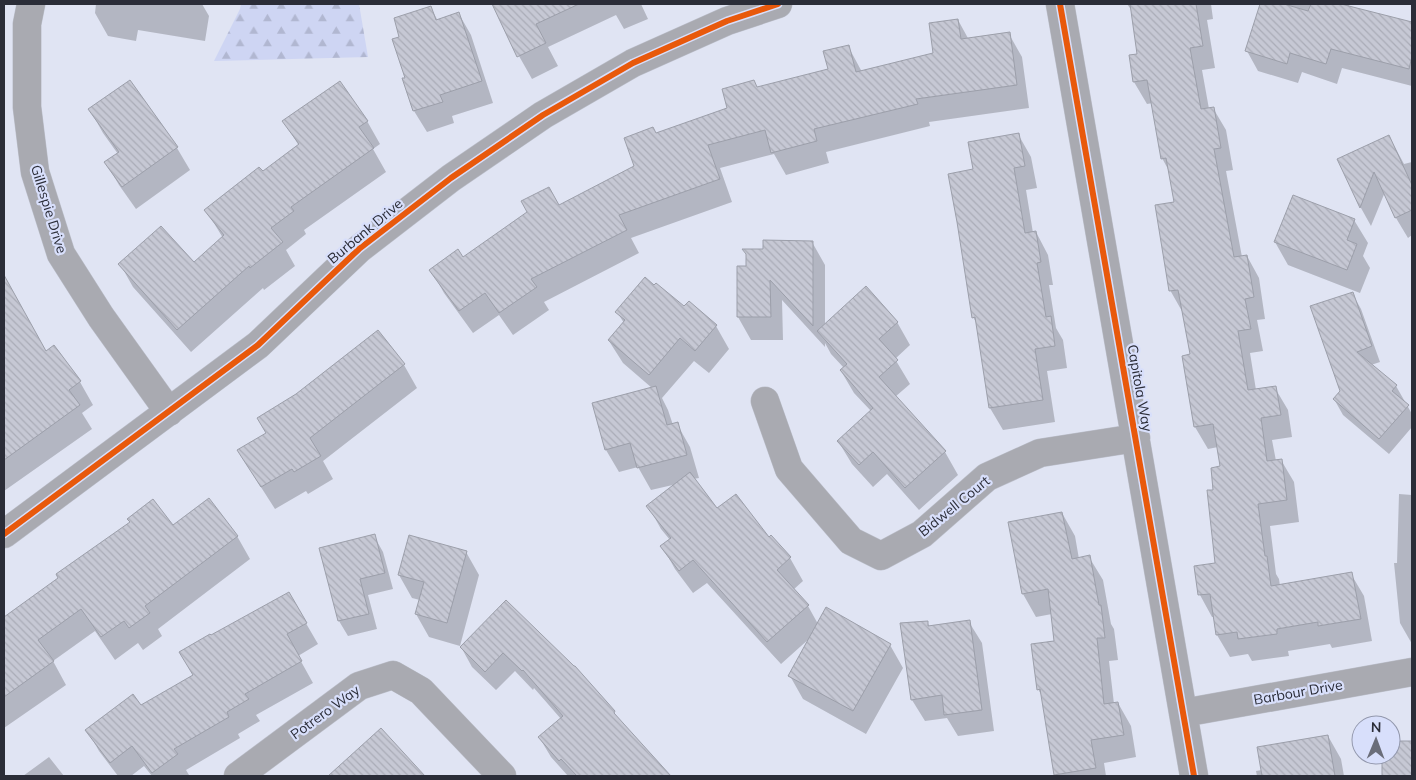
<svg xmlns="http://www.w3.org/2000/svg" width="1416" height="780" viewBox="0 0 1416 780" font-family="Mulish,sans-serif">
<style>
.forest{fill:url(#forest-firs)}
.shadow{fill:#0003}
.building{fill:url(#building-back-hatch);stroke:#9c9faa}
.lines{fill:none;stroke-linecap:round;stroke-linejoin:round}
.minor-casing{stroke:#bdc0cc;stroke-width:29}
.minor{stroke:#a9aab1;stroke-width:28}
.cycleway-casing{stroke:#d8dffb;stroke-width:9}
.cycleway{stroke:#e8590c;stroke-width:6}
.labels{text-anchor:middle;stroke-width:4.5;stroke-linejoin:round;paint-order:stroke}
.street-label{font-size:14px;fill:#2b2d38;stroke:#d8dffb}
</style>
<defs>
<pattern id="forest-firs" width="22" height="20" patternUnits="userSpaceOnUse" patternTransform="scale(1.25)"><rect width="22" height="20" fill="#ced5f3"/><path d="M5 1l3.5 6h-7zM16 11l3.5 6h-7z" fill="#b1b7d1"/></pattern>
<pattern id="building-back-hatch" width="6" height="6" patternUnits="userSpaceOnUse" patternTransform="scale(1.25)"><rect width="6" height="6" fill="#c6c8d4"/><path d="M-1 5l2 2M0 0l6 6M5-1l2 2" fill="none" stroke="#aaacb7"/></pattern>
</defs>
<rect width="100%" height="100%" fill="#e0e4f3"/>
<path class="forest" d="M241,4H359L368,57L214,61L240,9Z"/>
<path class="shadow" d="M96,4H202L209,16L205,41L138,30L136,41L108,36L95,13Z
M494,4H641L648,19L624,29L616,15L548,47L558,66L532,79L519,56Z
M1127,4H1211L1213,19L1207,20L1215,68L1202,70L1209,109L1213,108L1226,130L1233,170L1226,171L1242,257L1247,256L1259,278L1265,319L1257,320L1263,351L1250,353L1256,390L1275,388L1288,410L1292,437L1272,440L1276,461L1281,460L1294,482L1299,522L1270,526L1276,574L1279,579L1280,586L1351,574L1364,596L1372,641L1332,648L1330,644L1288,651L1289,656L1252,661L1248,654L1230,657L1217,635L1215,617H1212L1200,595L1196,567L1217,564L1215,491L1222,468L1218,447L1208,449L1195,427L1191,355L1183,313L1170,290L1175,203L1169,171L1162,158L1153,103L1147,104L1134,82L1130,56L1139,55L1132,11Z
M1261,4H1348L1350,7L1412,24V86L1342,68L1337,84L1302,72L1298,83L1258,71L1247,51Z
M431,8L438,21L459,14L471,35L493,103L452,116L454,123L427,132L414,111L404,79L407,78L401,37Z
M958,20L969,40L1009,34L1022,57L1029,108L929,122L930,126L826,152L829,163L786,175L774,154L720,168L732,202L631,238L639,253L544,302L549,310L513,335L499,315L473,333L444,293L431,270L462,259L559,206L636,166L656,134L728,109L758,88L829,70L848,46L862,72L935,54Z
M90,110L177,148L190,170L136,209L119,185L106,163L118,154L103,133Z
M284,121H367L380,144L373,149L386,172L304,230L306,234L286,250L295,266L264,290L263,288L191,352L133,287L120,264H193L223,238L206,210L263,173L299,146Z
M1018,134L1031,157L1037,188L1026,190L1033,233L1036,232L1048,255L1053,285H1049L1056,328L1063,340L1067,368L1047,371L1055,422L1003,430L990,408L978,326L973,317L974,170Z
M1389,136L1404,164L1412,162V235L1408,238L1396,218L1385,192L1371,226L1361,208L1339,159Z
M1354,220L1368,243L1363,256L1370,268L1360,293L1288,265L1275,242Z
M812,242L825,265V325L897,322L910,345L895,359L910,384L895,397L945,452L958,475L919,510L887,474L873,487L852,464L838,441L871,411L854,393L841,371L844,368L831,354L825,343V347L782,300L783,340H751L738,317V267H747L764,250Z
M1352,293L1361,309L1380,362L1371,365L1396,386L1412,414V427L1389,454L1343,415L1334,399L1341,391Z
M13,295L46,352L54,347L80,382L93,405L82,413L92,429L4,491V300Z
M684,308L716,326L729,349L709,373L694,361L662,398L668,410L673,425L677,424L690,447L699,478L693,479L717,509L769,539L790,558L803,581L793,590L808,606L818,624L890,645L903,668L866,734L803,699L790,676L810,638L781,664L707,583L693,593L675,569L662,546L670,540L661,529L648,506L677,484L651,490L638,467L619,472L606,450L652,388L623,363L609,341L624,323L617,312Z
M404,365L417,388L323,461L333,479L308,494L306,491L275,509L252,473L267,433Z
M1399,494L1412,495V644L1400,623L1394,563H1397Z
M1062,513L1075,536L1079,559L1089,557L1103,580L1111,624L1114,629L1118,660L1109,661L1114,704L1118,703L1131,726L1136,757L1104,763L1106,776H1056L1043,698L1038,689L1056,642L1052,614L1036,617L1023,594Z
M173,527L237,536L250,559L158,629L162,636L143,650L138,643L115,660L95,631L53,661L66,685L4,728V618L60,578Z
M374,536L383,552L393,589L368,595L377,629L348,636L339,621L320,549Z
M466,552L479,575L460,646L429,637L416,614L420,600L412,598L399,575Z
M289,594L318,644L298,656L313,683L256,715L260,721L238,734L240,738L186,770L189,775L187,776H152L144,766L131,776H118L99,751L87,730L141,706L194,675L210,637Z
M506,602L614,712L619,721L669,776H568L551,757L539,737L561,719L534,688L533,690L515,671L496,690L472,667L461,647Z
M927,622L930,627L969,622L982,643L994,731L958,736L947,718L925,721L912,700Z
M381,730L424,776H329Z
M1328,736L1341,759L1344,776H1257L1256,771L1262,770Z
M1391,743H1412V776H1383V755H1391Z
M49,757L64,776H23Z"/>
<path class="building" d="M492,4H579L536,24L546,43L517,57Z
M1130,4H1196L1203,46L1190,48L1201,109L1214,107L1221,148L1214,149L1234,257L1247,255L1254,297L1245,299L1251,329L1238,331L1248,390L1276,386L1281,415L1261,418L1267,461L1282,459L1287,500L1258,504L1265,556H1267L1271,586L1352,572L1361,619L1318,626V622L1277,629V634L1238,639L1237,632L1216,635L1210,594L1198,595L1194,566L1215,563L1207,490H1213L1211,468L1220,466L1213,424L1194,427L1182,356L1190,354L1178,290L1169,291L1155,205L1174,202L1166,158L1161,159L1147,80L1133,82L1129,55L1137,54Z
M1260,4H1284L1308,11L1311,4H1341L1412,22V56L1409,69L1331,49L1326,64L1290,53L1287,64L1245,51Z
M431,6L436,20L459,12L482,81L440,95L443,102L413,111L402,78H405L392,39L399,37L394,18Z
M958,19L961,39L1010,32L1017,85L916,99L918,104L814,129L817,141L771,153L765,130L708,145L720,179L619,215L627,230L531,279L537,287L499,313L485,293L459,311L429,270L458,249L463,257L527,212L521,201L549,187L559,205L634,166L624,138L653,127L656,133L727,108L722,89L754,80L757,87L828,69L823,51L849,45L856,72L933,53L929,23Z
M130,80L178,147L122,187L104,162L119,152L88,109Z
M340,81L368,121L359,127L374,148L291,207L294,211L271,228L283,242L250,268L249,266L177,330L118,264L161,226L194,262L224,235L204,210L259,167L263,171L299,144L282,121Z
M1019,133L1025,166L1014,168L1025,233L1036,231L1041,262L1037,263L1046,317L1051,316L1055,346L1035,349L1043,400L989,408L975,317L972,318L957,222L948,174L973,169L968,142Z
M1389,135L1412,185V210L1395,218L1374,172L1360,208L1337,159Z
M1293,195L1355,219L1347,240L1357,244L1347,270L1274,242Z
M763,240L813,241V326L770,280L771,317H737V266H746V254L742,249H763Z
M4,275L46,351L54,345L81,381L69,390L80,405L4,460Z
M645,277L654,285L656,283L684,306L689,301L717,325L695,351L680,338L649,375L608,340L625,320L615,312Z
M866,286L898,322L879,339L898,360L879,377L946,451L905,488L873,452L859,465L837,441L873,408L840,370L847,364L817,331Z
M1353,292L1372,346L1357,352L1397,385L1392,391L1409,405L1379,439L1333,399L1340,391L1310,306Z
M378,330L405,364L310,438L321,456L294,472L292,469L261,487L237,450L266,433L257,418L296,394Z
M656,386L667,425L678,422L687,455L637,468L630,443L605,450L592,403Z
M690,472L717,508L736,494L769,537L771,535L791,557L777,570L809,605L767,642L693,560L679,571L660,546L671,538L646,506Z
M209,498L238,536L145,606L150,613L129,628L124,621L101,637L81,609L38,640L54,661L4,697V617L58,578L56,574L130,522L127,519L153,499L173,525Z
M1062,512L1072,559L1090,555L1099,605H1101L1105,638H1097L1104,704L1118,702L1124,735L1091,740L1096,768L1054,775L1040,689L1037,690L1031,644L1054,641L1048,589L1022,594L1008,522Z
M375,534L385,573L360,579L369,614L338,621L319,548Z
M409,535L467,551L447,623L415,614L424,582L398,575Z
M289,592L307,623L287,634L302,661L245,694L249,699L227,712L229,717L174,749L178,754L152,773L132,746L110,763L85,730L133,694L141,705L193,675L179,652L210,634L211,635Z
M506,600L574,666H575L615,711L614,713L671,776H577L561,759L559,761L538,737L563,716L523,670L522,671L503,653L485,672L460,647Z
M826,607L891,644L853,711L788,676Z
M970,620L982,710L944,715L942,695L911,700L900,623L928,621V626Z
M381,728L425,776H328Z
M1328,735L1335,776H1262L1257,747Z
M1391,741H1412V776H1382V755H1391Z"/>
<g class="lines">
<g class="minor-casing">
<path id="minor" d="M31,4L27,24V107L35,172L61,254L101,317L169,412
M1060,4L1194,776
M765,401L789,469L851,541L881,556L922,534L987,477L1040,453L1136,438
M4,534L258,345L359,249L451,178L543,115L633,63L727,21L778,4
M1183,713L1412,672
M238,776L359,686L393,675L421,691L502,776"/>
</g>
<use href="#minor" class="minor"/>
<g class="cycleway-casing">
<path id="cycleway" d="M1060,4L1194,776
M4,534L258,345L359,249L451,178L543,115L633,63L727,21L778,4"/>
</g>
<use href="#cycleway" class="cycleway"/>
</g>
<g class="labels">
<g class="street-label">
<text transform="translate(49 209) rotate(73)" y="5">Gillespie Drive</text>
<text transform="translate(365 231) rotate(-40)" y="5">Burbank Drive</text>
<text transform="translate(1140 388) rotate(80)" y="5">Capitola Way</text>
<text transform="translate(954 506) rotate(-39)" y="5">Bidwell Court</text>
<text transform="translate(1298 692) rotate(-10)" y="5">Barbour Drive</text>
<text transform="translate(325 712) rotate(-36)" y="5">Potrero Way</text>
</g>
</g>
<rect width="1416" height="780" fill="none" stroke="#2b2d38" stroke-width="10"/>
<g transform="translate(1376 740) rotate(1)"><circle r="24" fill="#d8dffb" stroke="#9398ad"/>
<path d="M0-4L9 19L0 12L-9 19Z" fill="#6a6d79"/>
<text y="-8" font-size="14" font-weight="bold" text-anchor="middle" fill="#2b2d38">N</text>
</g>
</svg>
